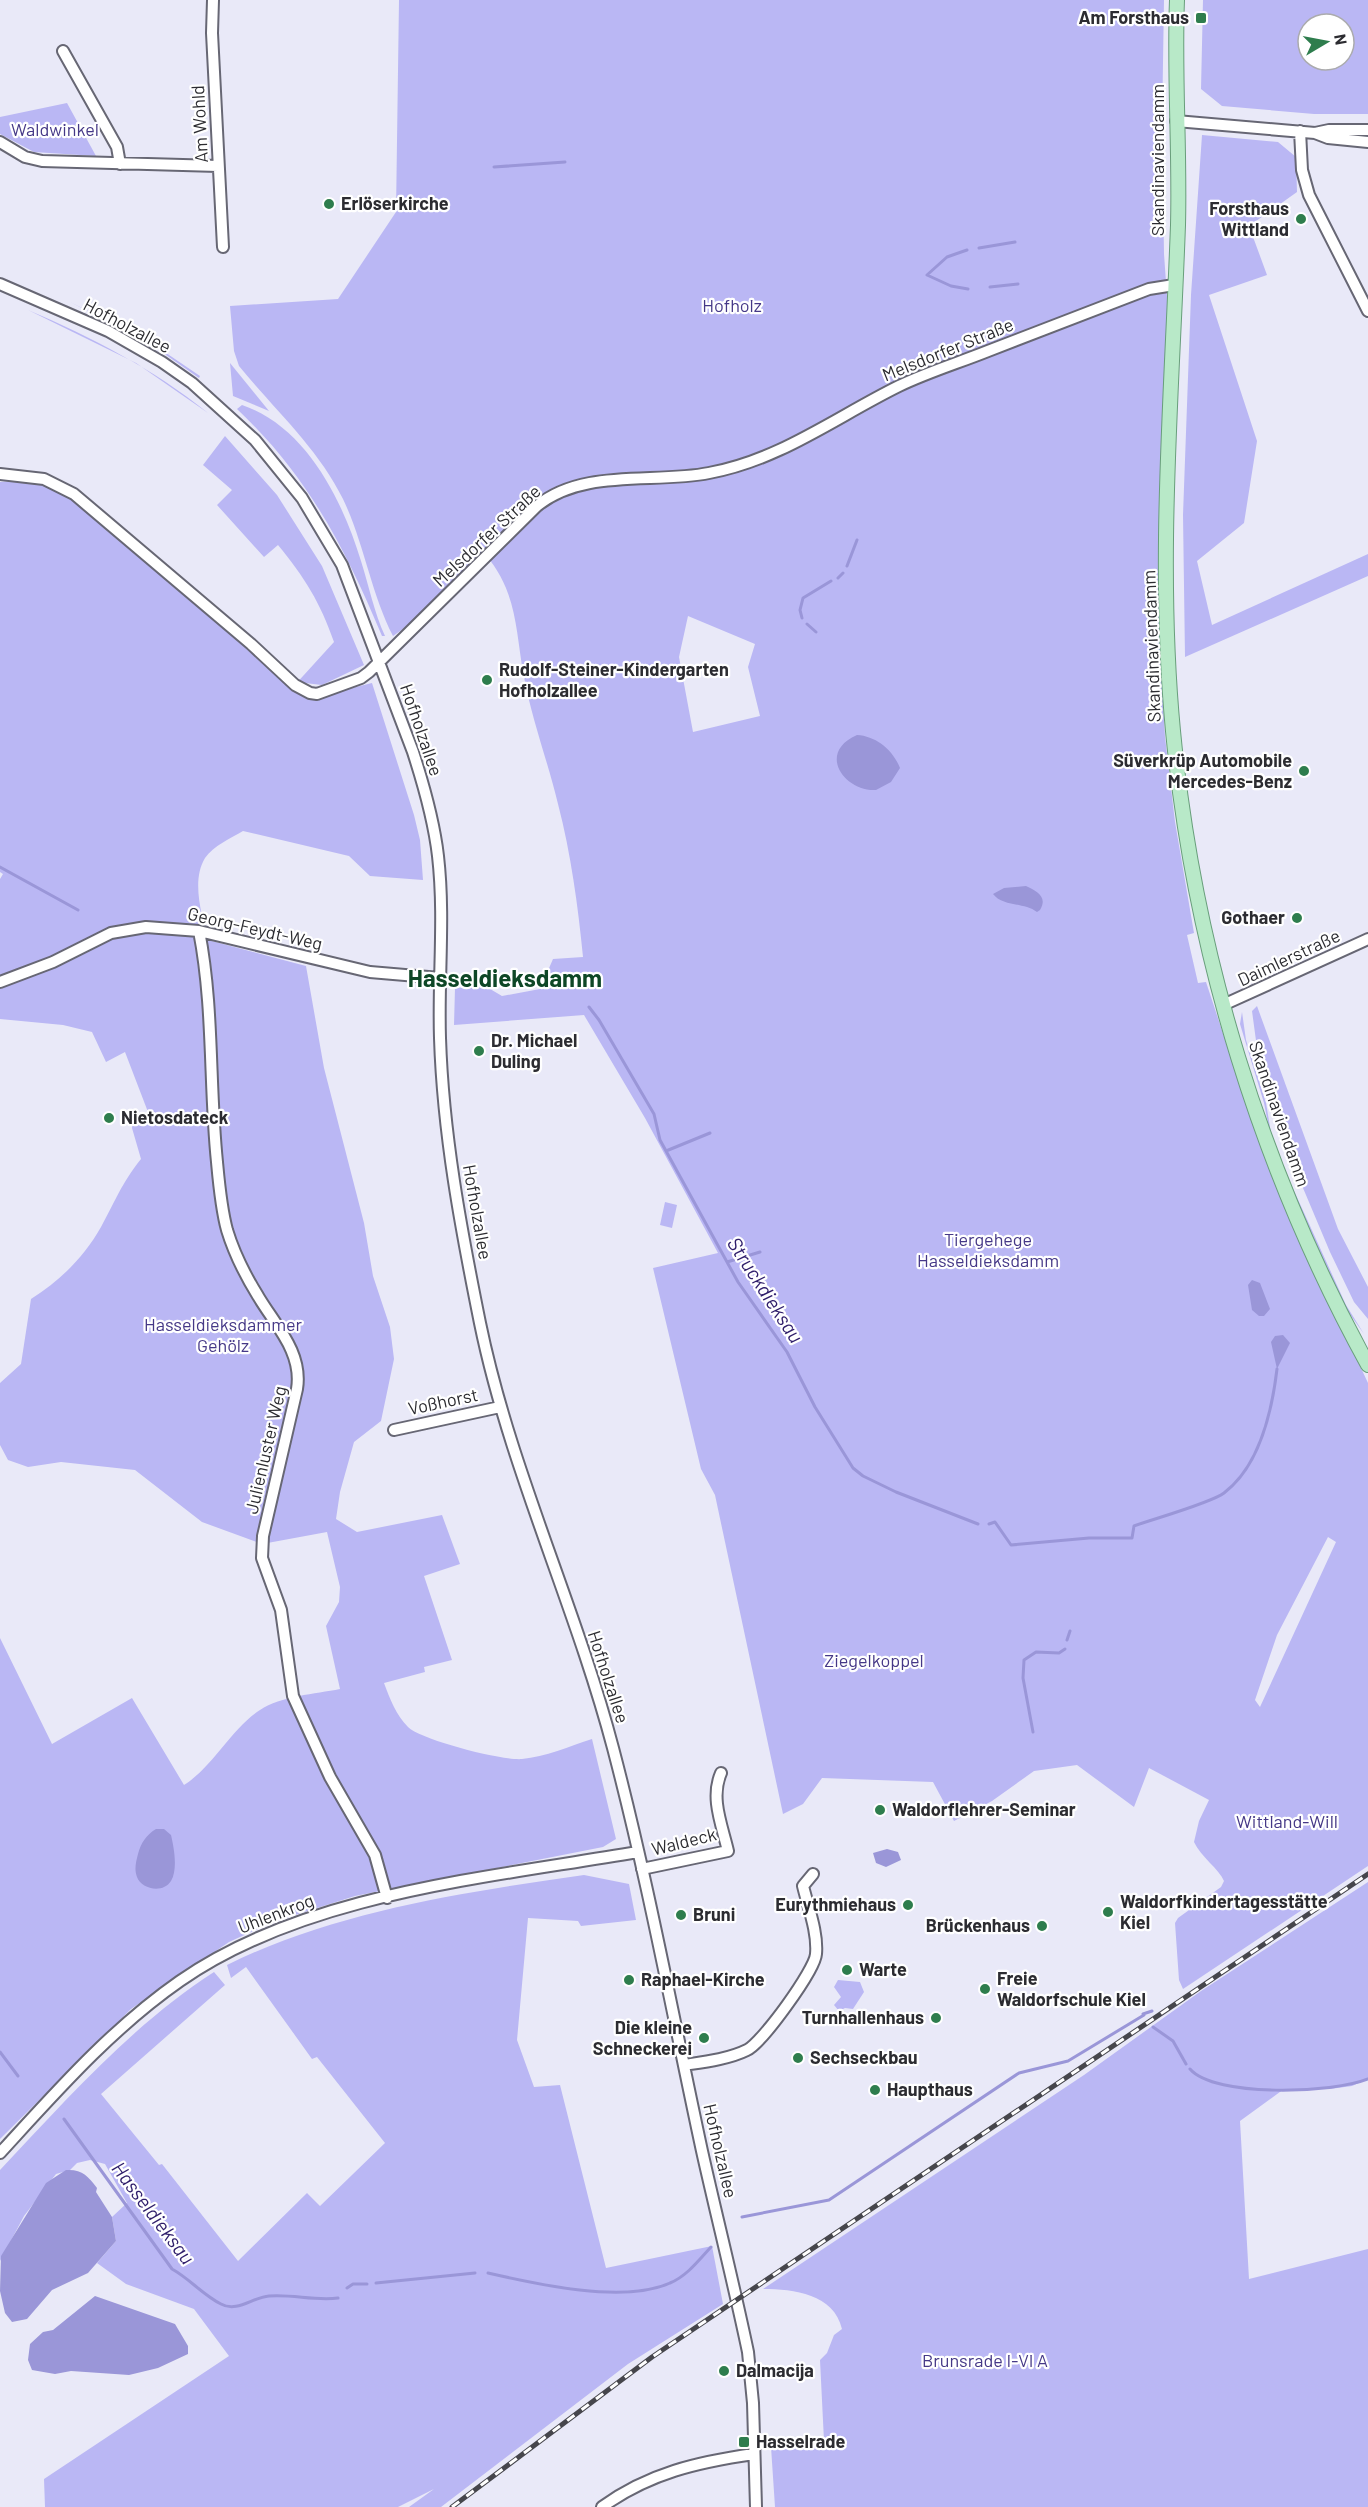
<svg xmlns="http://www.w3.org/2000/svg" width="1368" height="2507" viewBox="0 0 1368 2507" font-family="Barlow,sans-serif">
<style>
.green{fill:#bab7f4;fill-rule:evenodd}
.water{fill:#9a96d8}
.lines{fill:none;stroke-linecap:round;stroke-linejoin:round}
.stream{stroke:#9a96d8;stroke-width:3}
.minor-casing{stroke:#676774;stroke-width:14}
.major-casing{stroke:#689e7b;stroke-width:16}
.minor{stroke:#fff;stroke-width:10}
.major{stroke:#b8e9c8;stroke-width:14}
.rail-casing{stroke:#46464c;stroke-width:5}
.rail{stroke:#fff;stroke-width:3;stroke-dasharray:9;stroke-linecap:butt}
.poi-dot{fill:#2e7d4d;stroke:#fff;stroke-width:2}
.labels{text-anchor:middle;stroke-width:4.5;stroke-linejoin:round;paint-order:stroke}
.poi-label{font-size:18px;font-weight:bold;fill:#2c2c31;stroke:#fff;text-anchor:start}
.street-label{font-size:18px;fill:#2c2c31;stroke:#fff}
.park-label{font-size:18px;fill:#453887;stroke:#fff}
.water-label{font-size:20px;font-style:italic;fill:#2e1d6a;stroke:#fff}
.district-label{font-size:24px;font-weight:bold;fill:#0e4726;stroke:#fff}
</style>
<rect width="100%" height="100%" fill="#e9e9f8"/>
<path class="green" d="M399,0H1164L1162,125L1164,254L1169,324L1159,514V638L1165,737L1175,822L1194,933L1187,935L1198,983L1206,982L1249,1112L1285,1206L1368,1383V1866L1183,1989L1179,1980L1175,1923L1178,1918L1221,1887L1224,1881C1219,1869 1201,1857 1194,1842L1199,1821L1209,1800L1149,1768L1134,1807L1077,1765L1034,1771L992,1801L954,1821L933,1782L822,1778L803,1804L783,1814L715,1495L701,1469L653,1268L718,1253L645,1118L584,1015L454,1025L455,988L485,986L502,996L540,989L553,959L583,957C578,906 571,854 558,804C548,762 532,720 524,677C515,629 518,593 485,554L410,624L393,636C371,593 364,543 343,499C318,448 274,409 239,366L234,351L230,306L338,299L396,212ZM688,616L755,644L748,667L760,716L693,732L679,657ZM1328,1537L1336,1542L1260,1707L1255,1700L1277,1635Z
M1203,0H1368V114H1314L1222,106L1201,89ZM1308,24H1344V60H1308Z
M67,103L96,156L34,152L0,134V117Z
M1202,135L1278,142L1296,157L1297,192L1249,226L1267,275L1209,295L1257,441L1244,523L1197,561L1212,625L1368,554V576L1185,657L1183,515L1191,295Z
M70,302L147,340L200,376L199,378L146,341Z
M28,310C93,338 152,368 208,413L136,363Z
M230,363L269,411L233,396Z
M242,405C306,427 342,499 361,561C369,586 374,612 385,636H382C345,548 308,476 237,409Z
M225,436L277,495L322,566L364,665L322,685L305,683L294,686L323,695L372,683L414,815L420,840L423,880L370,876L349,856L243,831C231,838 213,846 205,858C191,881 202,916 208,940L306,966L324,1068L364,1223L373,1276L390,1327L394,1359L381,1421L354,1442L340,1492L336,1519L357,1532L442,1515L460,1564L424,1576L452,1660L424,1667L425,1672L384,1683C390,1699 396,1715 408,1727C421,1740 503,1761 522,1759C545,1757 570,1746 592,1739L616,1839L603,1847L355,1896L273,1922L229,1942L131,2009L0,2139V1638L52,1744L132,1698L184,1785C214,1766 230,1730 260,1710C281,1696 315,1694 340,1689L326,1626L339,1602L340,1587L327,1532L262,1544L202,1522L135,1470L61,1462L28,1467L8,1460L0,1445V1383L21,1364L31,1299C61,1280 84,1257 101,1227C116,1200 121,1184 141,1159L132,1128L133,1121L148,1112L125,1052L106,1062L92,1032L63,1025L0,1019V879L3,874L0,872V482C26,479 51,485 73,499L293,687L334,642C320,602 305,578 278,545L264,557L217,505L232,490L203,465Z
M1257,1006L1338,1229L1368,1287V1319L1354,1302L1330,1252L1287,1150L1257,1048L1252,1011Z
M1242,1012L1246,1040L1266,1103L1271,1133L1285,1171L1346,1305L1364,1334L1344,1306L1310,1234L1270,1133L1264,1103L1240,1024Z
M665,1202L677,1205L672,1228L660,1225Z
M584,1875L629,1884L636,1920L581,1926L578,1921L528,1918L517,2040L534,2087L560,2085L606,2268L712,2246L723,2304L628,2364L441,2507H409L434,2489L398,2507H45L44,2479L229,2356L194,2309L126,2284L97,2263L116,2241L112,2217L127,2203L105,2164L90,2160L77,2163L70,2170L56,2174L24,2216L0,2261V2170C67,2099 132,2025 214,1972L225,1985L101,2094L159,2165L162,2164L238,2261L307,2193L320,2206L385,2143L317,2057L312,2059L246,1967L231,1978L227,1965C336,1911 464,1892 584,1875Z
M1368,1882V2079L1352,2086L1330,2089H1284L1240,2121L1249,2279L1368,2249V2507H775L771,2447L824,2441L820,2360L827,2353L834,2335L842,2329C834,2294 794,2289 763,2289L1084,2075L1201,1991Z
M838,1980L860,1982L864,1992L853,2009L845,2008L839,2011L834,2005L841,1997L834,1987Z"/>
<path class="water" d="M857,735C876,736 893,750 900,768L891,782L876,790C845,792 816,753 857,735Z
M1026,886C1037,891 1048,897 1040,910L1037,912C1024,902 1003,907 993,894L1004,888Z
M1252,1280L1260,1283L1270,1309L1264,1316H1259L1252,1310L1248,1285Z
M1283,1335L1290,1343L1277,1369L1271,1342L1275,1336Z
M156,1829H164L171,1835C174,1848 178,1869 171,1881C163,1894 141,1889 137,1877C134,1869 136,1862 138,1854C141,1843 146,1835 156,1829Z
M887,1849L898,1852L901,1860L886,1867L876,1863L873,1853Z
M66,2170C82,2169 88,2176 97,2188L96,2192L112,2217L116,2241L88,2273L52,2290L27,2319L12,2322L5,2313L0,2291L1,2256L46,2183Z
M95,2296L175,2324L188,2346V2354L158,2368L129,2375L71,2371L55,2374L32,2370L28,2360L30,2344L43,2332L53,2330Z"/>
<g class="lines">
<path class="stream" d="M494,167L565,162
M979,248L1015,242
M967,250L947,257L927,275L951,286L968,289
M990,287L1018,284
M847,566L857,540
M838,578L843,573
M802,618L800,610L803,598L831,581
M807,624L816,632
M0,867L78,910
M589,1007L599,1020L654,1114L660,1140L738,1282L787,1352L815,1407L853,1468L863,1476L896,1492L978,1524
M666,1151L710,1133
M727,1262L760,1252
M989,1524L995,1522L1011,1545L1089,1538H1132L1134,1526C1153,1519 1211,1503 1224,1493C1260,1466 1272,1411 1277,1369
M1067,1640L1070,1631
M1033,1732L1023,1678L1024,1660L1036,1652L1059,1653L1065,1649
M1143,2014L1152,2011
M1153,2027L1173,2041L1186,2064
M0,2052L18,2076
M1190,2069C1215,2098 1334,2093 1368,2079
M64,2119L172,2269C190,2279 203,2295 221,2304C237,2313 253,2297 269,2296C293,2294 314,2301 338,2298
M742,2217L829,2200L1019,2073L1068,2061L1144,2015
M488,2273C536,2284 624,2304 670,2283C687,2276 699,2260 711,2247
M376,2283L475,2273
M347,2288L353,2284H367"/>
<g class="minor-casing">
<path id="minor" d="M213,0L212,33L223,247
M63,51L117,147L120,164
M1176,121L1315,133L1329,130H1368
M1300,131L1302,170L1309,195L1368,311
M1315,133L1328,138L1368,142
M0,142L25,157L42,161L218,166
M0,284L108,331L162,362L192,383L255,440L302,498L342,565L413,752C424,786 434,821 438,856C445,917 438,977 440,1038C443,1134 461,1229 480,1323C510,1469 575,1604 613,1748C648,1881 673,2017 702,2151C717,2218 734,2285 748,2352L753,2403L756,2507
M0,474L44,479L74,494L251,644L295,685L310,693L317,694L361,678L369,672L537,506C583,468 654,484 709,473C780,460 836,417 899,386C928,372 958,363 988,351C1041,331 1095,310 1149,289L1174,285
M199,931C214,1007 209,1085 217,1162C219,1184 221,1208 227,1230C234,1253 245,1275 258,1296C275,1325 303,1352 297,1389L263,1536L262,1558L281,1610L293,1696L330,1777L375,1855L387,1898
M0,982L53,962L111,933L146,927L199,931L370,972L440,978
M1223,1005L1368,939
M394,1430L500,1407
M642,1869L728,1851C722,1825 710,1798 721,1773
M684,2065C704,2062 729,2059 747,2050C762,2043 815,1970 816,1954C818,1932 808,1907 803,1886L813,1874
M0,2153C56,2092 111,2029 180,1981C306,1893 488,1878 637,1852
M602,2507C649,2473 698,2462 754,2454"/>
</g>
<g class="major-casing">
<path id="major" d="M1177,0C1174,75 1180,150 1178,225C1172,393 1157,563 1173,731C1194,952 1261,1170 1368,1365"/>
</g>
<use href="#minor" class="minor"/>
<use href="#major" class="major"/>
<g class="rail-casing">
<path id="rail" d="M452,2507L652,2357L1368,1874"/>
</g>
<use href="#rail" class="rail"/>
</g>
<g class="poi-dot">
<rect x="1195" y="12" width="12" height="12" rx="3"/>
<circle cx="329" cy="204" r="6"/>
<circle cx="1301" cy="219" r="6"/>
<circle cx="487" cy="680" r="6"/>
<circle cx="1304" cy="771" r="6"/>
<circle cx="1297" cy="918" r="6"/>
<circle cx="479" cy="1051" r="6"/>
<circle cx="109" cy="1118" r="6"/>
<circle cx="880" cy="1810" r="6"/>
<circle cx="908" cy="1905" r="6"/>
<circle cx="1108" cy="1912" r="6"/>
<circle cx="681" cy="1915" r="6"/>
<circle cx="1042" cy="1926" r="6"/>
<circle cx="847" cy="1970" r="6"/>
<circle cx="629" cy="1980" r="6"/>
<circle cx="985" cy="1989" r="6"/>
<circle cx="936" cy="2018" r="6"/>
<circle cx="704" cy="2038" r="6"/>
<circle cx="798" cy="2058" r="6"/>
<circle cx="875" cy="2090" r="6"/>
<circle cx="724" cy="2371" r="6"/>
<rect x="738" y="2436" width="12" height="12" rx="3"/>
</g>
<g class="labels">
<g class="poi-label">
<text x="1189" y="24" text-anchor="end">Am Forsthaus</text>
<text x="341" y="210">Erlöserkirche</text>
<text x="1289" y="215" text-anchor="end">Forsthaus<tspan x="1289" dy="21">Wittland</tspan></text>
<text x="499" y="676">Rudolf-Steiner-Kindergarten<tspan x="499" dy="21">Hofholzallee</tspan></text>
<text x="1292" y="767" text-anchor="end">Süverkrüp Automobile<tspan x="1292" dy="21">Mercedes-Benz</tspan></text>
<text x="1285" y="924" text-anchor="end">Gothaer</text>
<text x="491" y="1047">Dr. Michael<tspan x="491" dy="21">Duling</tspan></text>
<text x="121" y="1124">Nietosdateck</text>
<text x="892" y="1816">Waldorflehrer-Seminar</text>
<text x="1120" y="1908">Waldorfkindertagesstätte<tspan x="1120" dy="21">Kiel</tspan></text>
<text x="896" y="1911" text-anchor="end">Eurythmiehaus</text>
<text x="693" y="1921">Bruni</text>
<text x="1030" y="1932" text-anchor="end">Brückenhaus</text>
<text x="859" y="1976">Warte</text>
<text x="997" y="1985">Freie<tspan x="997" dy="21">Waldorfschule Kiel</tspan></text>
<text x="641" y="1986">Raphael-Kirche</text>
<text x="924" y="2024" text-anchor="end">Turnhallenhaus</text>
<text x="692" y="2034" text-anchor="end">Die kleine<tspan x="692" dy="21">Schneckerei</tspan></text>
<text x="810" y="2064">Sechseckbau</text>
<text x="887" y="2096">Haupthaus</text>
<text x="736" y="2377">Dalmacija</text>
<text x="756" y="2448">Hasselrade</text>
</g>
<g class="street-label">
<text transform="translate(200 124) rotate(-93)" y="6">Am Wohld</text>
<text transform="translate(1158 160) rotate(-90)" y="6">Skandinaviendamm</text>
<text transform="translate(127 326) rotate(28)" y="6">Hofholzallee</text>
<text transform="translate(948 350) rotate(-22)" y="6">Melsdorfer Straße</text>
<text transform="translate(487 536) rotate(-43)" y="6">Melsdorfer Straße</text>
<text transform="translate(1152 646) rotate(-92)" y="6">Skandinaviendamm</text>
<text transform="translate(421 730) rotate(71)" y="6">Hofholzallee</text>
<text transform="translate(255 929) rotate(13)" y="6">Georg-Feydt-Weg</text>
<text transform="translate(1289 958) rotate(-25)" y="6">Daimlerstraße</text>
<text transform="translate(1279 1114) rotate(71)" y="6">Skandinaviendamm</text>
<text transform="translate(477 1212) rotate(80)" y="6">Hofholzallee</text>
<text transform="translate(443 1402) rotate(-12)" y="6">Voßhorst</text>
<text transform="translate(266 1450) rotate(-77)" y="6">Julienluster Weg</text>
<text transform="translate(608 1677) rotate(72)" y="6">Hofholzallee</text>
<text transform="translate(684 1842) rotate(-14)" y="6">Waldeck</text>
<text transform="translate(276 1914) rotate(-21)" y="6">Uhlenkrog</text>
<text transform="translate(720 2151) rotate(77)" y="6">Hofholzallee</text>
</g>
<g class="park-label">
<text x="55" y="136">Waldwinkel</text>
<text x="732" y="312">Hofholz</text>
<text x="988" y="1246">Tiergehege<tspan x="988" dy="21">Hasseldieksdamm</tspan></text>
<text x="223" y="1331">Hasseldieksdammer<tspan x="223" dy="21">Gehölz</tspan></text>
<text x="874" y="1667">Ziegelkoppel</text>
<text x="1287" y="1828">Wittland-Will</text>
<text x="985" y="2367">Brunsrade I-VI A</text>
</g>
<g class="water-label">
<text transform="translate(765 1290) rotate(57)" y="7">Struckdieksau</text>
<text transform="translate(153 2213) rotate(53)" y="7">Hasseldieksau</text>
</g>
<g class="district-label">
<text x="505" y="987">Hasseldieksdamm</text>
</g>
</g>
<g transform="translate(1326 42) rotate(80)"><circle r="28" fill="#ffffff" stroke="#ababad" stroke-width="1.5"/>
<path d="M0-4.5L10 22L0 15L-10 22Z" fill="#2e7d4d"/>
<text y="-9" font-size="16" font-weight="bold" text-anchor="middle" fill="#2c2c31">N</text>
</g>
</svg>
